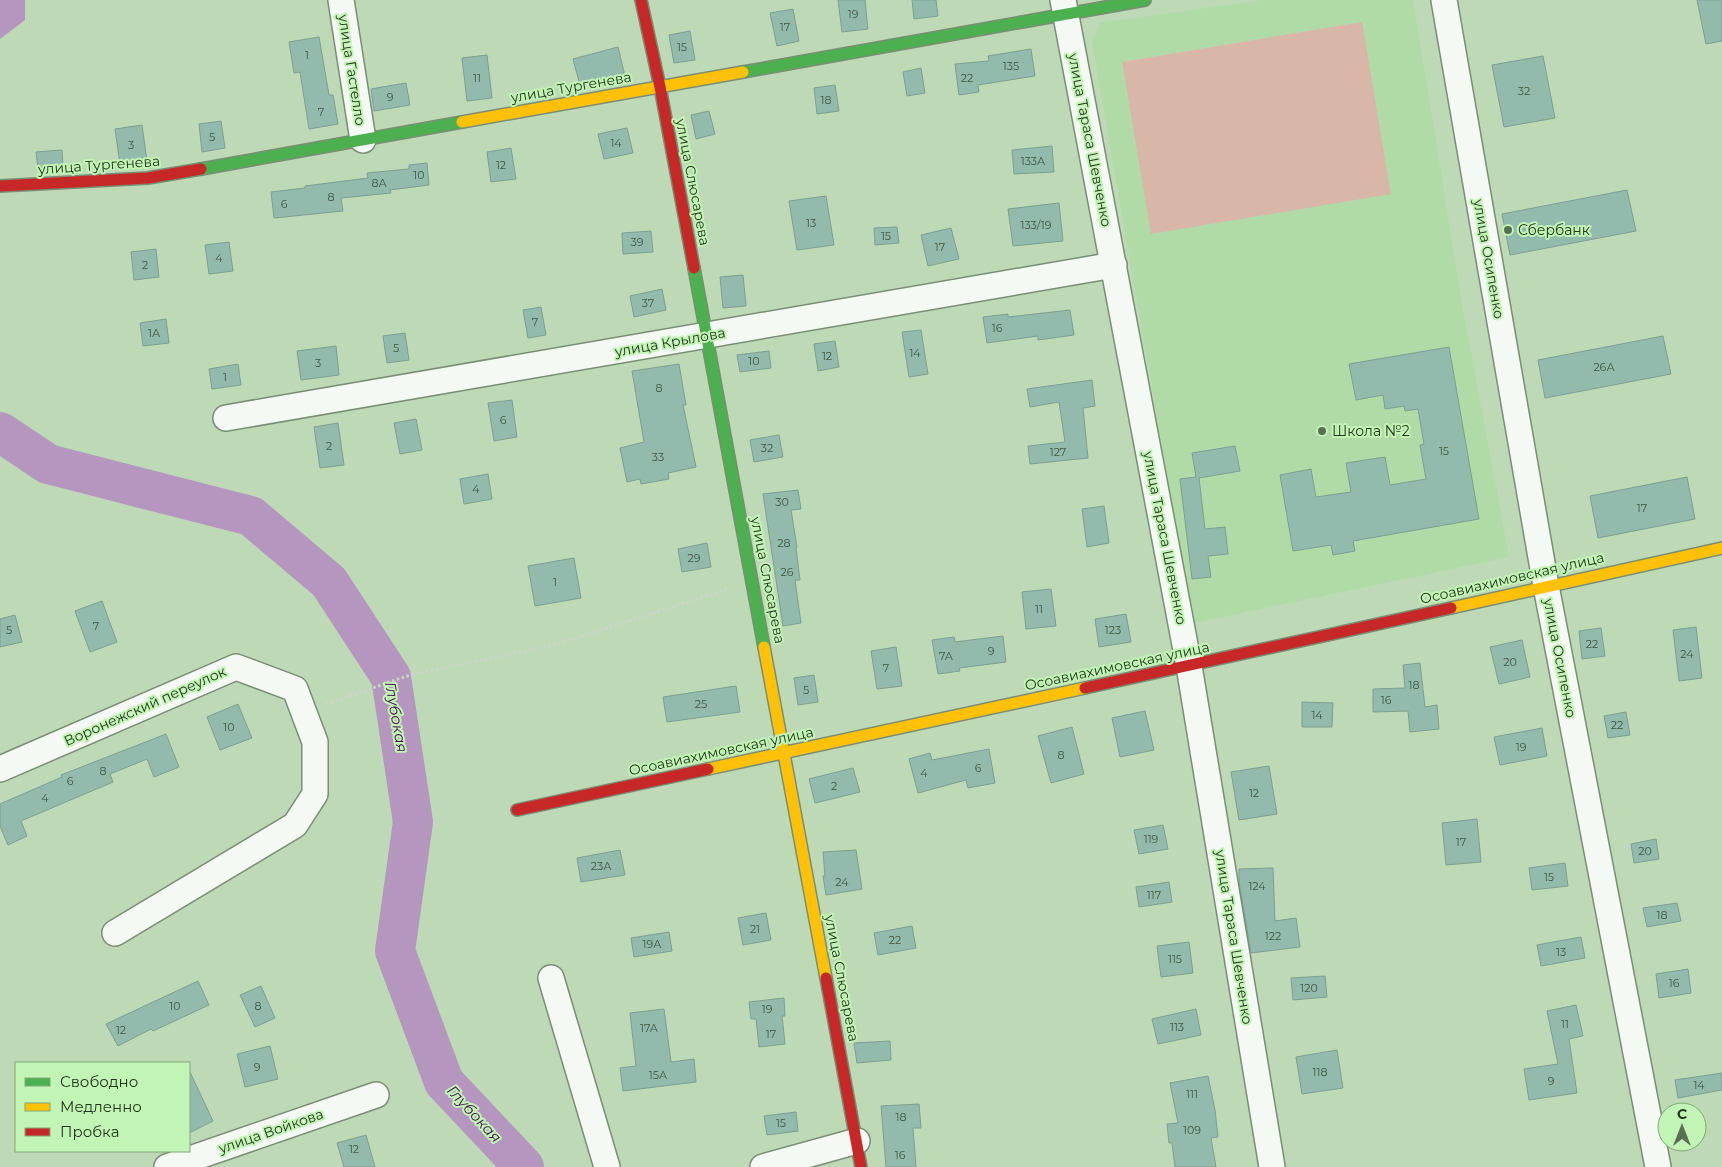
<svg xmlns="http://www.w3.org/2000/svg" width="1722" height="1167" viewBox="0 0 1722 1167" font-family="Montserrat,sans-serif">
<style>
.built{fill:#b0dba6}
.green{fill:#d8b7a8}
.water{fill:#b596be}
.lines{fill:none;stroke-linecap:round;stroke-linejoin:round}
.river{stroke:#b596be;stroke-width:40}
.building{fill:#93bbad;stroke:#7c9f91}
.street-casing{stroke:#798e74;stroke-width:28}
.fast-casing{stroke:#798e74;stroke-width:14}
.slow-casing{stroke:#798e74;stroke-width:14}
.jam-casing{stroke:#798e74;stroke-width:14}
.path{stroke:#ccd5ca;stroke-width:3;stroke-dasharray:2.5 2.5;stroke-linecap:butt}
.street{stroke:#f5f9f4;stroke-width:25}
.fast{stroke:#4caf50;stroke-width:11}
.slow{stroke:#ffc107;stroke-width:11}
.jam{stroke:#c62828;stroke-width:11}
.poi-dot{fill:#596f53;stroke:#c2f4b5;stroke-width:2}
.labels{text-anchor:middle;stroke-width:4;stroke-linejoin:round;paint-order:stroke}
.number-label{font-size:11px;fill:#3f5741}
.street-label{font-size:14px;fill:#23361d;stroke:#c2f4b5}
.poi-label{font-size:14px;fill:#23361d;stroke:#c2f4b5;text-anchor:start}
.water-label{font-size:15px;font-style:italic;fill:#430d4f;stroke:#c2f4b5}
</style>
<rect width="100%" height="100%" fill="#bdd9b6"/>
<path class="built" d="M1263,0H1413L1462,304L1509,557L1193,623L1092,43L1100,23Z"/>
<path class="green" d="M1362,22L1391,194L1151,234L1122,62Z"/>
<path class="water" d="M0,0H25V20L0,39Z"/>
<g class="lines">
<path class="river" d="M0,432L48,464L251,516L329,582L391,677L413,822L395,951L444,1082L524,1167"/>
</g>
<path class="building" d="M838,0H865L868,29L842,32Z
M912,0H936L938,16L914,19Z
M1697,0H1722V41L1706,44Z
M793,9L799,41L777,46L770,13Z
M690,31L695,60L674,63L669,35Z
M319,37L329,95H333L338,124L309,129L300,72L294,73L289,42Z
M618,47L625,76L580,85L573,59Z
M1031,49L1035,76L978,85L979,92L959,95L955,64L989,61L988,56Z
M487,55L492,98L467,101L462,58Z
M1543,56L1555,118L1504,127L1492,65Z
M921,68L925,93L907,96L903,72Z
M406,83L410,105L374,111L371,89Z
M835,85L839,111L817,114L814,88Z
M709,111L715,134L696,139L691,115Z
M221,121L225,148L202,152L199,124Z
M142,125L147,161L120,164L115,129Z
M627,128L633,153L604,159L598,134Z
M1052,146L1054,172L1014,174L1012,150Z
M511,148L516,179L491,182L487,152Z
M62,150L63,167L38,168L36,152Z
M427,163L429,185L390,190L391,193L341,198L343,211L274,218L271,192L305,188V186L368,178L367,173L409,169V165Z
M1627,190L1636,231L1510,255L1502,214Z
M826,196L834,245L797,250L789,201Z
M1059,203L1063,241L1013,246L1008,209Z
M897,227L899,243L875,245L874,228Z
M951,228L959,259L928,266L921,235Z
M651,231L653,252L623,254L622,233Z
M229,242L233,271L209,274L205,245Z
M156,249L159,277L134,280L131,252Z
M743,275L746,306L723,308L720,277Z
M662,289L666,310L634,317L630,296Z
M541,307L546,335L528,338L523,310Z
M1070,310L1074,335L1038,340V336L987,343L983,317L1008,314V317Z
M166,319L169,343L143,346L140,323Z
M921,330L928,374L909,377L902,332Z
M405,333L409,360L387,363L383,336Z
M1663,336L1671,374L1545,398L1538,360Z
M835,341L839,367L818,371L814,344Z
M336,346L339,375L301,380L297,351Z
M1449,347L1479,519L1353,541L1355,551L1333,555L1331,545L1293,551L1280,475L1311,469L1316,497L1351,492L1346,463L1385,457L1390,485L1426,479L1420,445L1424,444L1418,409L1405,411L1404,406L1385,409L1383,395L1356,400L1349,364Z
M769,351L771,368L740,372L737,355Z
M238,364L241,385L212,389L209,369Z
M679,364L686,405H683L696,467L668,473L669,479L641,484L640,479L627,482L620,448L644,442L632,371Z
M1092,380L1095,406L1083,408L1088,458L1030,464L1028,446L1065,442L1059,402L1030,407L1027,389Z
M512,400L517,437L494,441L488,403Z
M416,419L422,450L400,454L394,423Z
M338,423L344,465L320,468L314,427Z
M779,435L783,457L754,462L750,440Z
M1235,446L1240,471L1199,478L1205,529L1225,527L1228,554L1208,556L1211,577L1192,579L1180,479L1196,477L1192,453Z
M488,474L492,499L464,504L460,479Z
M1687,477L1695,519L1598,538L1590,496Z
M798,490L801,509L791,510L797,547L796,548L800,580H795L801,623L783,626L763,494Z
M1104,506L1109,543L1087,547L1082,509Z
M707,543L711,567L682,572L678,549Z
M574,558L581,598L535,606L528,566Z
M1051,589L1056,626L1026,629L1022,592Z
M102,601L117,642L90,652L75,611Z
M1126,614L1131,642L1099,647L1095,619Z
M15,615L22,642L0,647V619Z
M1696,627L1702,678L1679,681L1673,630Z
M1601,628L1605,656L1582,659L1579,631Z
M1003,636L1006,662L959,668L960,671L938,674L932,640L954,637L955,642Z
M1522,640L1530,677L1499,684L1490,647Z
M896,647L902,686L877,689L871,651Z
M1420,663L1425,707L1437,705L1439,729L1410,732L1408,711L1373,712V689L1405,688L1403,665Z
M814,675L818,702L798,705L794,678Z
M736,686L740,712L667,722L663,697Z
M1302,702L1333,703L1332,727H1302Z
M238,704L252,738L220,750L207,717Z
M1145,711L1154,750L1120,757L1112,718Z
M1626,712L1630,735L1608,738L1604,716Z
M1072,727L1084,774L1051,783L1038,736Z
M1542,728L1547,756L1500,765L1494,737Z
M166,734L179,767L154,777L147,759L110,774L113,782L21,821L27,836L8,845L0,826V804L62,777L61,775Z
M989,749L995,783L968,788L966,780L918,793L909,759L930,753L932,760Z
M1269,766L1277,814L1239,820L1231,772Z
M853,768L860,792L815,803L809,779Z
M1477,819L1481,862L1446,865L1442,823Z
M1163,825L1168,849L1139,854L1134,830Z
M1656,839L1659,859L1634,863L1631,844Z
M620,850L625,875L581,882L577,858Z
M856,850L862,889L826,895L823,876H825L823,852Z
M1565,863L1568,886L1532,890L1529,868Z
M1273,868L1275,921L1296,918L1300,947L1251,953L1239,882V869Z
M1169,882L1172,902L1139,907L1136,887Z
M1677,903L1681,921L1647,927L1643,908Z
M766,913L771,940L743,945L738,918Z
M912,926L916,948L878,955L874,933Z
M669,932L672,951L634,957L631,938Z
M1581,937L1585,958L1541,966L1537,945Z
M1189,942L1193,973L1161,977L1157,946Z
M1688,969L1691,993L1659,998L1656,974Z
M1325,976L1327,997L1293,1000L1291,978Z
M198,981L209,1005L153,1031L151,1029L118,1046L106,1024Z
M261,986L275,1018L255,1027L240,995Z
M784,998L785,1016H782L785,1044L759,1047L756,1019H751L749,1002Z
M1576,1005L1583,1036L1569,1039L1577,1093L1529,1100L1524,1069L1558,1064L1547,1011Z
M664,1009L671,1062L694,1059L696,1082L623,1091L620,1068L636,1066L630,1013Z
M1196,1009L1201,1035L1158,1044L1152,1019Z
M890,1041L891,1060L857,1063L854,1043Z
M270,1046L278,1079L245,1087L237,1054Z
M1337,1050L1343,1088L1302,1094L1296,1057Z
M189,1070L213,1121L189,1133Z
M1722,1073V1090L1678,1098L1675,1080Z
M1208,1076L1215,1110L1218,1137L1211,1138L1216,1167H1175L1172,1143H1169L1167,1124L1178,1123L1170,1083Z
M919,1104L921,1128H913L916,1167H886L881,1106Z
M796,1112L798,1131L767,1135L764,1116Z
M366,1135L375,1167H344L337,1143Z"/>
<g class="lines">
<g class="street-casing">
<path id="street" d="M341,0L363,140
M1063,0L1189,666L1272,1167
M1444,0L1546,586L1658,1167
M226,418L1114,265
M0,769L236,667L295,689L315,742V794L295,825L115,933
M551,978L607,1167
M167,1167L376,1095
M763,1167L857,1141"/>
</g>
<g class="fast-casing">
<path id="fast" d="M743,72L1145,0
M201,169L462,122
M694,268L764,647"/>
</g>
<g class="slow-casing">
<path id="slow" d="M462,122L743,72
M1451,608L1722,548
M764,647L826,978
M708,769L1085,688"/>
</g>
<g class="jam-casing">
<path id="jam" d="M641,0L660,87L694,268
M0,186L148,178L201,169
M1085,688L1451,608
M517,810L708,769
M826,978L861,1167"/>
</g>
<path class="path" d="M326,704L413,674L555,645L730,588"/>
<use href="#street" class="street"/>
<use href="#fast" class="fast"/>
<use href="#slow" class="slow"/>
<use href="#jam" class="jam"/>
</g>
<g class="poi-dot">
<circle cx="1508" cy="230" r="5"/>
<circle cx="1322" cy="431" r="5"/>
</g>
<g class="labels">
<g class="number-label">
<text x="853" y="18">19</text>
<text x="785" y="31">17</text>
<text x="682" y="51">15</text>
<text x="307" y="59">1</text>
<text x="1011" y="70">135</text>
<text x="477" y="82">11</text>
<text x="967" y="82">22</text>
<text x="1524" y="95">32</text>
<text x="390" y="101">9</text>
<text x="826" y="104">18</text>
<text x="321" y="116">7</text>
<text x="212" y="141">5</text>
<text x="616" y="147">14</text>
<text x="131" y="149">3</text>
<text x="1033" y="165">133А</text>
<text x="501" y="169">12</text>
<text x="419" y="179">10</text>
<text x="379" y="187">8А</text>
<text x="331" y="201">8</text>
<text x="284" y="208">6</text>
<text x="811" y="227">13</text>
<text x="1036" y="229">133/19</text>
<text x="886" y="240">15</text>
<text x="637" y="246">39</text>
<text x="940" y="251">17</text>
<text x="219" y="262">4</text>
<text x="145" y="269">2</text>
<text x="648" y="307">37</text>
<text x="535" y="326">7</text>
<text x="997" y="332">16</text>
<text x="154" y="337">1А</text>
<text x="396" y="352">5</text>
<text x="915" y="357">14</text>
<text x="827" y="360">12</text>
<text x="754" y="365">10</text>
<text x="318" y="367">3</text>
<text x="1604" y="371">26А</text>
<text x="225" y="381">1</text>
<text x="659" y="392">8</text>
<text x="503" y="424">6</text>
<text x="329" y="450">2</text>
<text x="767" y="452">32</text>
<text x="1444" y="455">15</text>
<text x="1058" y="456">127</text>
<text x="658" y="461">33</text>
<text x="476" y="493">4</text>
<text x="782" y="506">30</text>
<text x="1642" y="512">17</text>
<text x="784" y="547">28</text>
<text x="694" y="562">29</text>
<text x="787" y="576">26</text>
<text x="555" y="586">1</text>
<text x="1039" y="613">11</text>
<text x="96" y="630">7</text>
<text x="9" y="634">5</text>
<text x="1113" y="634">123</text>
<text x="1592" y="648">22</text>
<text x="991" y="655">9</text>
<text x="1687" y="658">24</text>
<text x="946" y="660">7А</text>
<text x="1510" y="666">20</text>
<text x="886" y="672">7</text>
<text x="1414" y="689">18</text>
<text x="806" y="694">5</text>
<text x="1386" y="704">16</text>
<text x="701" y="708">25</text>
<text x="1317" y="719">14</text>
<text x="1617" y="729">22</text>
<text x="229" y="731">10</text>
<text x="1521" y="751">19</text>
<text x="1061" y="759">8</text>
<text x="978" y="772">6</text>
<text x="103" y="775">8</text>
<text x="924" y="777">4</text>
<text x="70" y="785">6</text>
<text x="834" y="790">2</text>
<text x="1254" y="797">12</text>
<text x="45" y="802">4</text>
<text x="1151" y="843">119</text>
<text x="1461" y="846">17</text>
<text x="1645" y="855">20</text>
<text x="601" y="870">23А</text>
<text x="1549" y="881">15</text>
<text x="842" y="886">24</text>
<text x="1257" y="890">124</text>
<text x="1154" y="899">117</text>
<text x="1662" y="919">18</text>
<text x="755" y="933">21</text>
<text x="1273" y="940">122</text>
<text x="895" y="944">22</text>
<text x="652" y="948">19А</text>
<text x="1561" y="956">13</text>
<text x="1175" y="963">115</text>
<text x="1674" y="987">16</text>
<text x="1309" y="992">120</text>
<text x="175" y="1010">10</text>
<text x="258" y="1010">8</text>
<text x="767" y="1013">19</text>
<text x="1565" y="1028">11</text>
<text x="1177" y="1031">113</text>
<text x="649" y="1032">17А</text>
<text x="121" y="1034">12</text>
<text x="771" y="1038">17</text>
<text x="257" y="1071">9</text>
<text x="1320" y="1076">118</text>
<text x="658" y="1079">15А</text>
<text x="1551" y="1085">9</text>
<text x="1699" y="1089">14</text>
<text x="1192" y="1098">111</text>
<text x="901" y="1121">18</text>
<text x="781" y="1127">15</text>
<text x="1192" y="1134">109</text>
<text x="354" y="1153">12</text>
<text x="900" y="1159">16</text>
</g>
<g class="street-label">
<text transform="translate(352 70) rotate(81)" y="5">улица Гастелло</text>
<text transform="translate(571 87) rotate(-10)" y="5">улица Тургенева</text>
<text transform="translate(1090 140) rotate(79)" y="5">улица Тараса Шевченко</text>
<text transform="translate(99 165) rotate(-4)" y="5">улица Тургенева</text>
<text transform="translate(693 182) rotate(79)" y="5">улица Слюсарева</text>
<text transform="translate(1489 259) rotate(80)" y="5">улица Осипенко</text>
<text transform="translate(670 342) rotate(-10)" y="5">улица Крылова</text>
<text transform="translate(1165 538) rotate(79)" y="5">улица Тараса Шевченко</text>
<text transform="translate(1512 578) rotate(-13)" y="5">Осоавиахимовская улица</text>
<text transform="translate(768 580) rotate(79)" y="5">улица Слюсарева</text>
<text transform="translate(1560 658) rotate(79)" y="5">улица Осипенко</text>
<text transform="translate(1117 666) rotate(-12)" y="5">Осоавиахимовская улица</text>
<text transform="translate(145 706) rotate(-24)" y="5">Воронежский переулок</text>
<text transform="translate(721 751) rotate(-12)" y="5">Осоавиахимовская улица</text>
<text transform="translate(1234 937) rotate(81)" y="5">улица Тараса Шевченко</text>
<text transform="translate(842 978) rotate(79)" y="5">улица Слюсарева</text>
<text transform="translate(271 1131) rotate(-19)" y="5">улица Войкова</text>
</g>
<g class="poi-label">
<text x="1518" y="235">Сбербанк</text>
<text x="1332" y="436">Школа №2</text>
</g>
<g class="water-label">
<text transform="translate(396 717) rotate(80)" y="5">Глубокая</text>
<text transform="translate(474 1114) rotate(47)" y="5">Глубокая</text>
</g>
</g>
<rect x="15" y="1062" width="175" height="90" fill="#c2f4b5" stroke="#82a878"/>
<rect x="25" y="1078" width="25" height="8" fill="#4caf50" stroke="#82a878"/>
<text x="60" y="1087" font-size="15" fill="#23361d">Свободно</text>
<rect x="25" y="1103" width="25" height="8" fill="#ffc107" stroke="#82a878"/>
<text x="60" y="1112" font-size="15" fill="#23361d">Медленно</text>
<rect x="25" y="1128" width="25" height="8" fill="#c62828" stroke="#82a878"/>
<text x="60" y="1137" font-size="15" fill="#23361d">Пробка</text>
<g transform="translate(1682 1127)"><circle r="24" fill="#c2f4b5" stroke="#82a878"/>
<path d="M0-4L9 19L0 12L-9 19Z" fill="#596f53"/>
<text y="-8" font-size="14" font-weight="bold" text-anchor="middle" fill="#23361d">С</text>
</g>
</svg>
